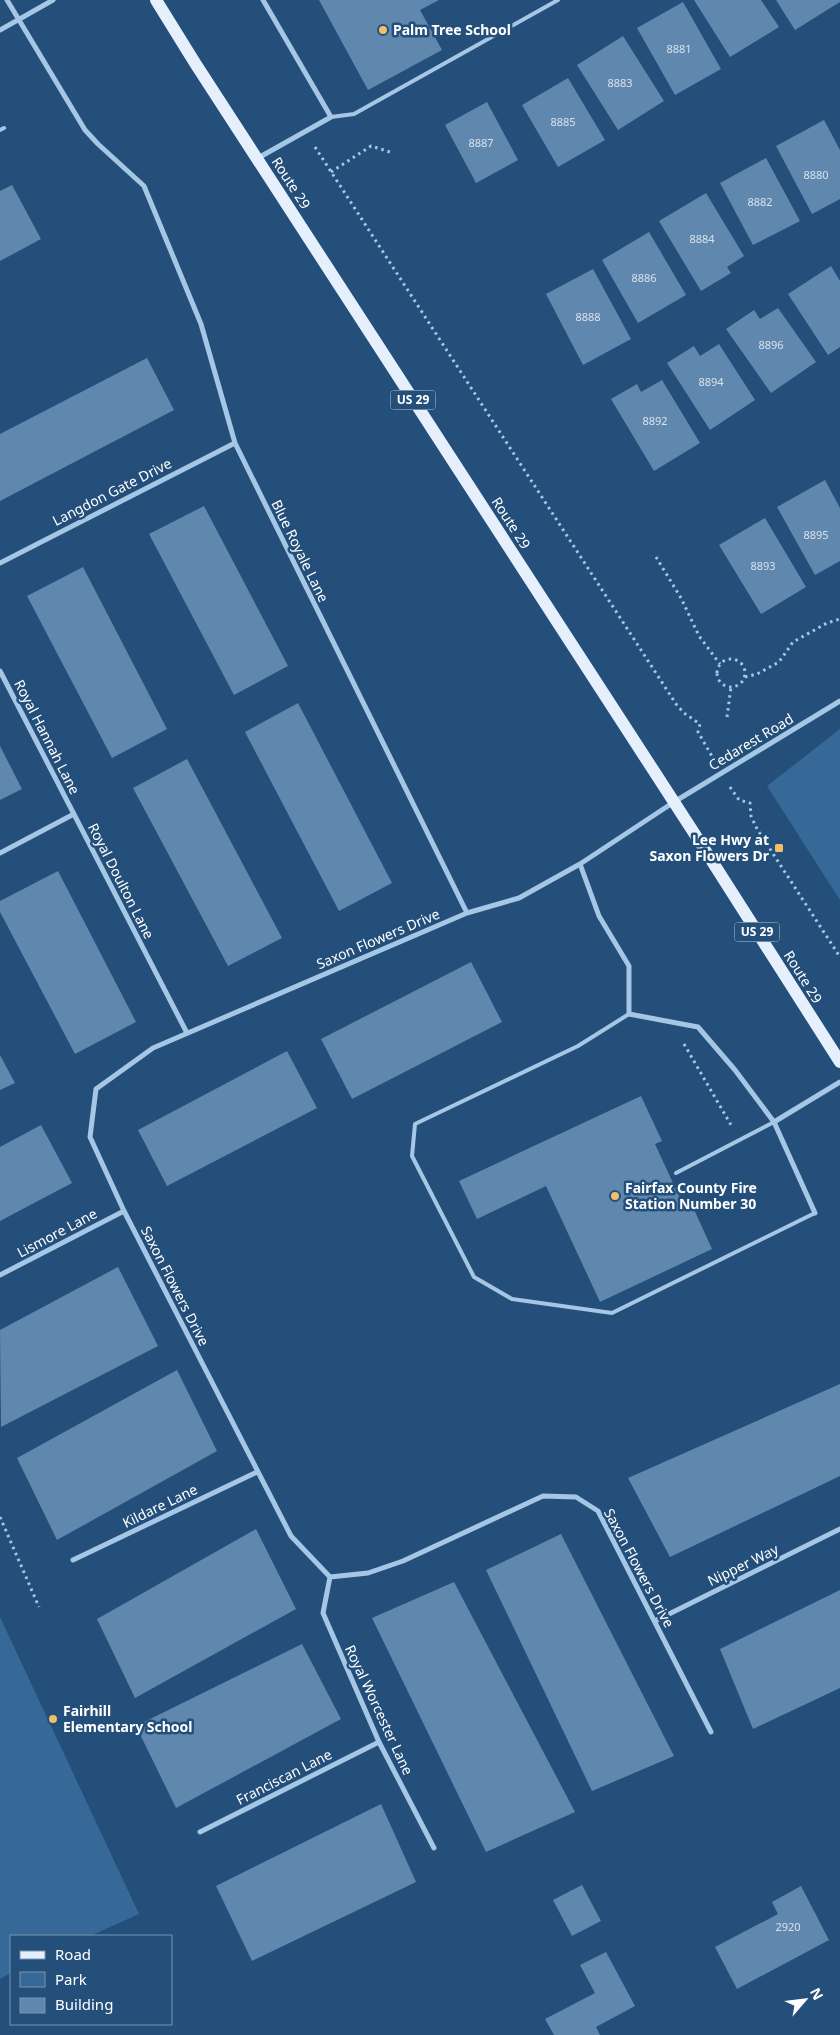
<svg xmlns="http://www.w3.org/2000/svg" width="840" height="2035" viewBox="0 0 840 2035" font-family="'Noto Sans',sans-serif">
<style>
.green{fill:#376998}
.building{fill:#6088ae}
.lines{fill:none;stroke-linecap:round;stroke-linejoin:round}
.path{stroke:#a6c6e5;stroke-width:3;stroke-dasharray:2.5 4;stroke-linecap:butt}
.lane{stroke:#a6c6e5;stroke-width:4}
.street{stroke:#a6c6e5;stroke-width:5}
.primary{stroke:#e6f0fc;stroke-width:12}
.poi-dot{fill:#efc069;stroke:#234f7a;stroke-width:2}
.labels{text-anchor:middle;stroke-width:5;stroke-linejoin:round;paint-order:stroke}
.number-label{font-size:11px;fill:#d7e1eb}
.shield{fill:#234f7a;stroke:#bdcad7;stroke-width:1}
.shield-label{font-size:12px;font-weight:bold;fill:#fff}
.poi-label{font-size:14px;font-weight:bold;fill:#fff;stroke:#234f7a;text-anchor:start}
.street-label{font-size:14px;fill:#fff;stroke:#234f7a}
</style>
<rect width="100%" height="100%" fill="#234f7a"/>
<path class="green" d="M840,729V900L767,786Z
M0,1617L139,1914L90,1936H11V1973L0,1979Z"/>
<path class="building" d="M319,0H439L420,10L442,50L368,90Z
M694,0H761L779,27L730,57Z
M776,0H840V2L795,30Z
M683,2L721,69L675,95L637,28Z
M623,36L664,101L618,130L577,65Z
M568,78L605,140L558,167L522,105Z
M487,102L518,160L476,183L445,125Z
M824,120L840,150V199L812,214L776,146Z
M766,158L800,221L753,245L720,183Z
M12,185L41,239L0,261V191Z
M706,193L744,256L727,267L731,273L701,291L659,221Z
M649,232L686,295L638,323L602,260Z
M831,266L840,281V347L828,355L788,294Z
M593,269L631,339L583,365L546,294Z
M778,308L816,362L771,393L726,329L754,310L760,319Z
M719,344L755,400L710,430L667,363L694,346L700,356Z
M147,358L174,410L0,501V434Z
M662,380L700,443L654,471L611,399L637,384L641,392Z
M825,480L840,508V561L815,575L777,507Z
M204,506L288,666L234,695L149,534Z
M765,518L806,587L761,614L719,545Z
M83,567L167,729L112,758L27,596Z
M298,703L392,883L339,911L245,732Z
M0,746L22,789L0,800Z
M187,759L282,938L228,966L133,788Z
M58,871L136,1022L75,1054L0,912V901Z
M471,962L502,1022L352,1099L321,1039Z
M287,1051L317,1108L167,1186L138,1130Z
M0,1055L15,1083L0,1090Z
M641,1096L662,1141L655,1144L685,1209L692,1205L712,1249L600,1302L546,1186L477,1219L459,1181Z
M41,1125L72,1183L0,1221V1147Z
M118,1267L158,1346L1,1427L0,1330Z
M177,1370L217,1451L57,1540L17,1458Z
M840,1384V1476L670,1557L628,1478Z
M256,1529L296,1609L135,1698L97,1619Z
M561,1534L674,1756L592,1791L486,1570Z
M454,1582L575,1812L486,1852L372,1618Z
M840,1590V1688L753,1729L720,1649Z
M302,1644L341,1719L176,1808L136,1726Z
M381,1804L416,1882L252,1961L216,1886Z
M582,1885L601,1921L572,1936L553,1900Z
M801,1886L829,1940L737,1989L715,1947L778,1914L772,1902Z
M606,1952L635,2006L596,2027L600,2035H554L545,2019L595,1993L580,1965Z"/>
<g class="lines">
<path class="path" d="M315,147L676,704L684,713L700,724L698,732L713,758
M331,172L371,146L390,152
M656,557L681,598L699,636L720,664
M717 673a14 14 0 1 1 28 0a14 14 0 1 1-28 0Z
M745,677L757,674L779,662L793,642L827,623L840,619
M727,717L731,687
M730,787L739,800L750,803L751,816L757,829L840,957
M684,1044L731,1125
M0,1517L39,1607"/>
<path class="lane" d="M331,117L354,114L558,0
M0,130L4,128
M629,1014L578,1046L415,1124L412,1156L474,1277L512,1299L612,1313L815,1213
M676,1173L774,1122"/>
<path class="street" d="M7,0L85,130L98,144L144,186L201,324L235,443L467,913
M0,30L53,0
M258,158L331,117L263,0
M0,563L235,443
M0,671L187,1033
M0,853L74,814
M580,864L599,916L629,966V1014L698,1027L735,1070L774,1122L815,1213
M774,1122L840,1082
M0,1275L124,1211
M73,1560L257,1472
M330,1577L323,1613L379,1742L434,1848
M655,1621L840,1529
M711,1732L598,1511L576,1497L543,1496L403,1561L368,1573L330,1577L291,1536L124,1211L90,1137L96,1089L153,1048L467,913L519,898L580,864L674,802L840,701
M200,1832L379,1742"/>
<path class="primary" d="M156,0L195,63L696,836L840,1062"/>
</g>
<g class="poi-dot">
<circle cx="383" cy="30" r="5"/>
<rect x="774" y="843" width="10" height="10" rx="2.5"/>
<circle cx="615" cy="1196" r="5"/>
<circle cx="53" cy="1719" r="5"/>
</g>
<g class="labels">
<g class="number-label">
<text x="679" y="53">8881</text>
<text x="620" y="87">8883</text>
<text x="563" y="126">8885</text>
<text x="481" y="147">8887</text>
<text x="816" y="179">8880</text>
<text x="760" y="206">8882</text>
<text x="702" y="243">8884</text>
<text x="644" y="282">8886</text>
<text x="588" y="321">8888</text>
<text x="771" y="349">8896</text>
<text x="711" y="386">8894</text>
<text x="655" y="425">8892</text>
<text x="816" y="539">8895</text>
<text x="763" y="570">8893</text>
<text x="788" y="1931">2920</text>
</g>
<g class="shield">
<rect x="390.5" y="390.5" width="45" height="19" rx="4"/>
<rect x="734.5" y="922.5" width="45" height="19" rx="4"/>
</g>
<g class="shield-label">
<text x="413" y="404">US 29</text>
<text x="757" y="936">US 29</text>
</g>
<g class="poi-label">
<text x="393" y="35">Palm Tree School</text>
<text x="769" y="845" text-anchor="end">Lee Hwy at<tspan x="769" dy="16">Saxon Flowers Dr</tspan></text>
<text x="625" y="1193">Fairfax County Fire<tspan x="625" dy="16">Station Number 30</tspan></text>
<text x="63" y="1716">Fairhill<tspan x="63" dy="16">Elementary School</tspan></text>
</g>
<g class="street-label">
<text transform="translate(291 183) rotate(57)" y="5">Route 29</text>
<text transform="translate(112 492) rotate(-27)" y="5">Langdon Gate Drive</text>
<text transform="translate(511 523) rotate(57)" y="5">Route 29</text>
<text transform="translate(300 551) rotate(64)" y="5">Blue Royale Lane</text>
<text transform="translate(47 737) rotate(63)" y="5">Royal Hannah Lane</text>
<text transform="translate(751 742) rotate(-31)" y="5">Cedarest Road</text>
<text transform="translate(121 881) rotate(63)" y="5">Royal Doulton Lane</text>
<text transform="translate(378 939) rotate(-23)" y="5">Saxon Flowers Drive</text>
<text transform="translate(803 977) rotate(58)" y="5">Route 29</text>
<text transform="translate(57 1233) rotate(-28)" y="5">Lismore Lane</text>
<text transform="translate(175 1286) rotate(63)" y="5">Saxon Flowers Drive</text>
<text transform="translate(160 1506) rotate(-26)" y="5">Kildare Lane</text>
<text transform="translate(743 1565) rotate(-26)" y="5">Nipper Way</text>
<text transform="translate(639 1568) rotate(62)" y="5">Saxon Flowers Drive</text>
<text transform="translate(379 1710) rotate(65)" y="5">Royal Worcester Lane</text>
<text transform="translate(284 1777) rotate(-27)" y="5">Franciscan Lane</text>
</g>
</g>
<rect x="10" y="1935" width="162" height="90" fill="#234f7a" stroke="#7b95af"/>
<rect x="20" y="1951" width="25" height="8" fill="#e6f0fc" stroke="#7b95af"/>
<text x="55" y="1960" font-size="15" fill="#ffffff">Road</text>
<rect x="20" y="1972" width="25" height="15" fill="#376998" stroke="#7b95af"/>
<text x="55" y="1985" font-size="15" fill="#ffffff">Park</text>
<rect x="20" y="1998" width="25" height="15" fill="#6088ae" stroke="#7b95af"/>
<text x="55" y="2010" font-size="15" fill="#ffffff">Building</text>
<g transform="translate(805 2000) rotate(62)" stroke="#234f7a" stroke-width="4" paint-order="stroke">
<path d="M0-4L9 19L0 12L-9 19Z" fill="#ffffff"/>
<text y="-8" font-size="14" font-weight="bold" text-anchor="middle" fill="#ffffff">N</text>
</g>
</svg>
